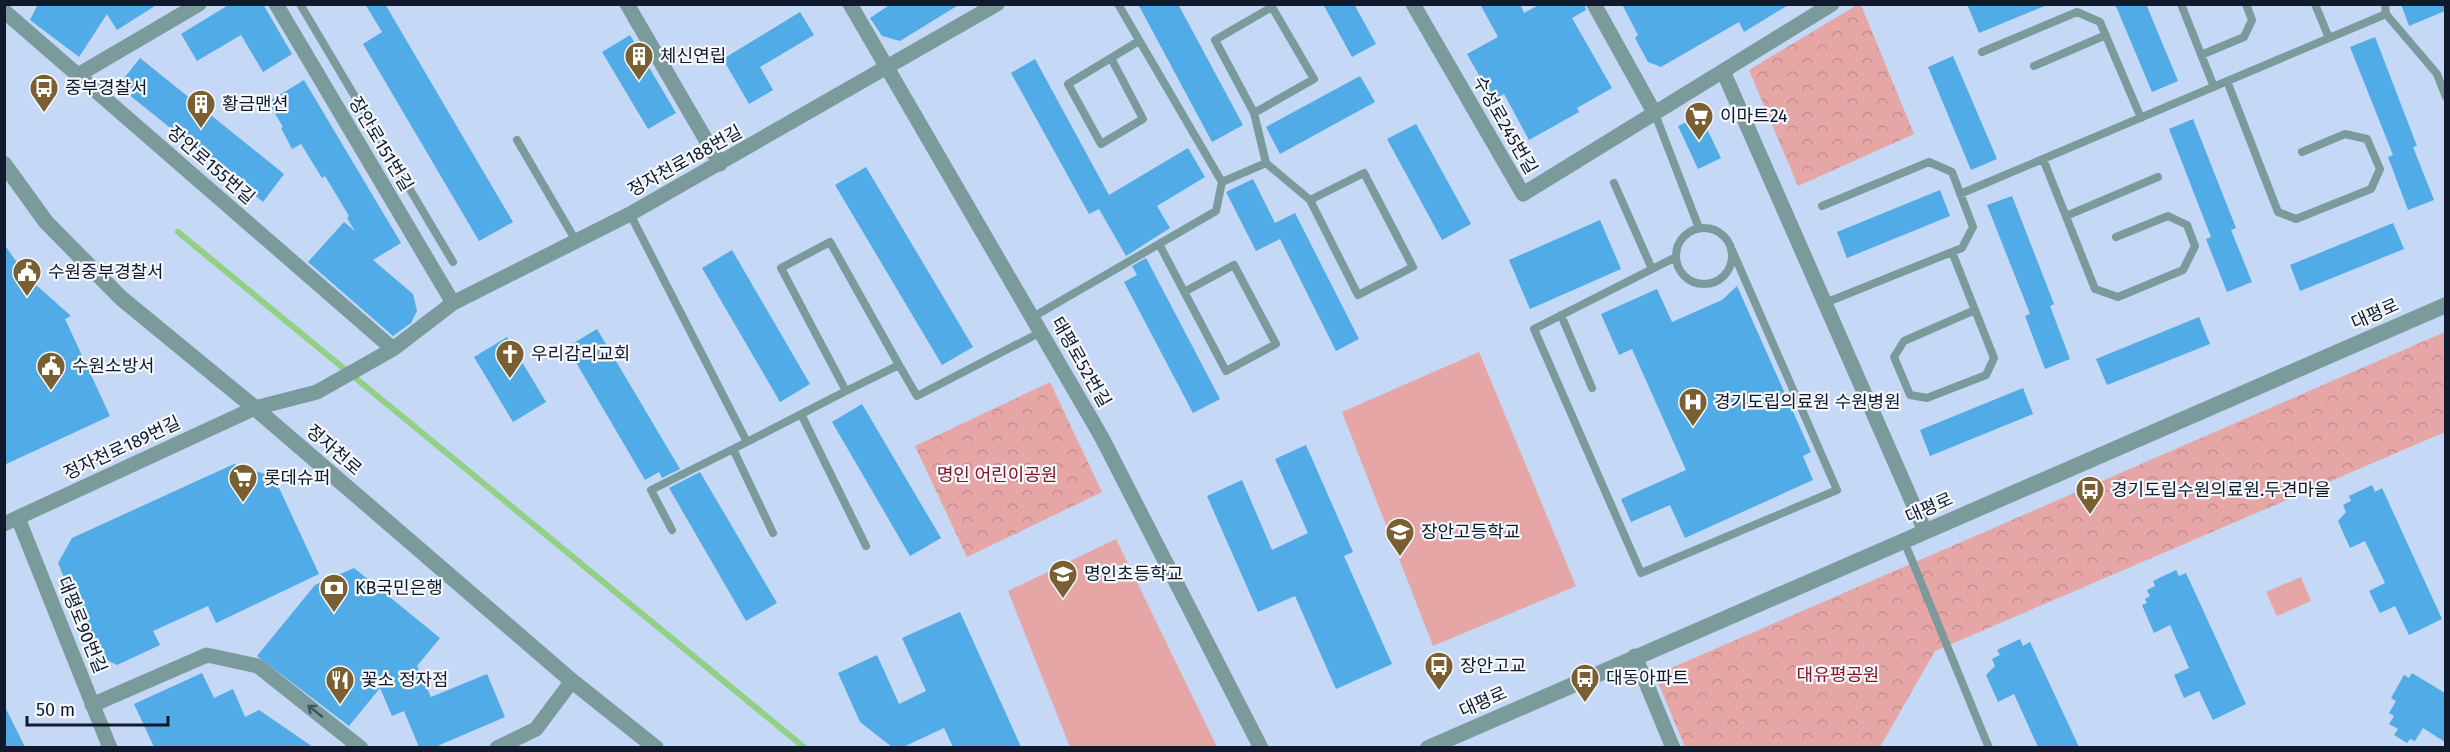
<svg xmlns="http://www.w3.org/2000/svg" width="2450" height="752" viewBox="0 0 2450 752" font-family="'Fira Sans','Noto Sans KR',sans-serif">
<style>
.grass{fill:#e6a6a5}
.park{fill:url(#park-crowns)}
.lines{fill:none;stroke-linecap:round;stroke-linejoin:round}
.stream{stroke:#92d085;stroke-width:6}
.building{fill:#51abe6}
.service{stroke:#7b9a9c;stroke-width:8}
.minor{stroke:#7b9a9c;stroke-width:15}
.tertiary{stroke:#7b9a9c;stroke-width:16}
.oneway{stroke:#40545e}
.labels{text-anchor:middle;stroke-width:4.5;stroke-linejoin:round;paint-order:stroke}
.poi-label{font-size:18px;fill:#101a2c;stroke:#f5f8fd;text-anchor:start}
.street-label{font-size:18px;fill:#101a2c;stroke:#f5f8fd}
.park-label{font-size:18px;fill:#891124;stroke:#f5f8fd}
</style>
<defs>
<pattern id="park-crowns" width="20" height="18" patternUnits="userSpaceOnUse" patternTransform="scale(1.5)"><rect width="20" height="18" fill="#e6a6a5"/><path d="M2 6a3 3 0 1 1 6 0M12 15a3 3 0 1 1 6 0" fill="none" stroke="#c48e8e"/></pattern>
</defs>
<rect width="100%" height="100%" fill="#c5d8f6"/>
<path class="grass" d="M1479,352L1576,586L1433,646L1342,412Z
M1116,539L1217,747H1070L1008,591Z
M2301,577L2311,601L2277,616L2266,592Z"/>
<path class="park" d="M1857,5H1861L1914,134L1798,186L1749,70Z
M2445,332V432L1935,651L1880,747H1685L1655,675Z
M1050,382L1102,492L967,557L915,446Z"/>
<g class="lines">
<path class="stream" d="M178,232L805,748"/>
</g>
<path class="building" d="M38,4H158L117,30L107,14L79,57L30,20Z
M230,4H263L292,54L263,72L241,35L197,61L181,34Z
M365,4H385L513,222L479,241L363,44L382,32Z
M891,4H960L900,41L882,36L870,18Z
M1138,4H1178L1243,125L1212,142Z
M1323,4H1354L1376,44L1352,57Z
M1480,4H1520L1524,13L1541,4H1584L1586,10L1572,18L1612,88L1577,108L1579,112L1529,140L1504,94L1493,100L1467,54L1498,37Z
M1622,4H1790L1744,32L1739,22L1661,67L1648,62L1635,38L1638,35Z
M1967,4H2047V5L1979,33Z
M2115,4H2146L2178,81L2152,92Z
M2401,4H2445V11L2409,26Z
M800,12L814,35L760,67L773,90L749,104L723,59Z
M630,35L676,113L648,129L602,52Z
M2375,37L2417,146L2413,147L2434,200L2408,210L2388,157L2393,155L2350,47Z
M1953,56L1997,159L1971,170L1928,67Z
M140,58L284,174L263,202L118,86Z
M1035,59L1109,195L1188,148L1205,177L1157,206L1170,228L1126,256L1099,209L1089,214L1011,73Z
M1360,76L1375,102L1280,154L1266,127Z
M304,80L401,243L373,260L413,294L417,311L411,323L393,336L308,262L344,222L355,231L347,218L349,216L325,176L322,178L301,144L292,149L281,128L283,127L268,102Z
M2193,119L2236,228L2231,230L2252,282L2227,292L2206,239L2211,237L2169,129Z
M1691,120L1705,125L1721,158L1698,169L1678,126Z
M1416,124L1471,224L1442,240L1387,139Z
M866,167L973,347L942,365L835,185Z
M1253,179L1275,223L1295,213L1359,339L1336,351L1280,239L1256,251L1226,192Z
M1940,190L1950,216L1847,258L1837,232Z
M2012,196L2054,304L2050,306L2070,359L2045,369L2025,316L2030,314L1987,205Z
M1600,220L1621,269L1530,309L1509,260Z
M2393,223L2404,249L2300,291L2290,265Z
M4,244L27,277L71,316L65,319L110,416L4,465Z
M732,250L810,384L780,402L702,268Z
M1146,258L1220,399L1193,413L1124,282L1137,275L1132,266Z
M1737,286L1811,452L1803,456L1813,480L1685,538L1670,505L1631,522L1621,499L1686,470L1632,349L1619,355L1601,314L1657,289L1672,322L1722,300Z
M2199,317L2210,344L2107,385L2096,359Z
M597,329L680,469L662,478L659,472L645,480L567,347Z
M507,337L546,402L513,422L474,357Z
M2023,388L2033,414L1930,456L1920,430Z
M862,404L941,538L910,556L832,422Z
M1306,445L1353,552L1344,556L1392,664L1336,689L1295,596L1258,612L1207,496L1242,480L1272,550L1308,533L1275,459Z
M234,464L274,477L319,574L216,623L208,606L153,631L160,645L117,665L96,655L58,563L72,538Z
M700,472L777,603L746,621L669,488Z
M2372,485L2375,492L2382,488L2442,619L2409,635L2395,606L2380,613L2369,591L2385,583L2365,541L2350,548L2338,521L2346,512L2343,505L2351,501L2349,496Z
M354,568L440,638L417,666L431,697L487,674L505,717L435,747H419L404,711L392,716L380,688L349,726L257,656L315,585Z
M2176,570L2179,576L2186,573L2246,704L2213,720L2199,691L2184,698L2174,675L2189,668L2170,625L2154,633L2142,605L2147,603L2145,599L2150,596L2147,590L2155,586L2153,581Z
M960,612L1021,747H953L944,728L903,747H892L860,722L838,673L877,655L899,704L926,691L902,638Z
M2020,639L2023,646L2030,642L2079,747H2038L2014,694L1998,702L1986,675L1995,666L1992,659L2000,655L1997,650Z
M202,673L214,698L233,689L245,717L259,710L313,747H154L134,704Z
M2412,673L2445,693V742L2423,728L2415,741L2410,739L2407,743L2394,735L2398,729L2389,724L2394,716L2389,713L2396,701L2391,698L2404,675L2409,678Z
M4,705L25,747H4Z"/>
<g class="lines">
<path class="service" d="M300,4L453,262
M2181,4L2214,87
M2315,4L2329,38
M2385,4L2386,14L2437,74L2446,97
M1982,52L2077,12L2100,22L2141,118
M2201,55L2244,37L2252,20L2246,4
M1111,58L1143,119L1101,144L1068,84L1139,41
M2034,66L2106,35
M2227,81L2278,212L2296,219L2371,189L2380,169L2367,139L2345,134L2302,152
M1254,113L1215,40L1272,7L1314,79L1254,113L1266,163
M1655,114L1699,228
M517,140L576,241
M2043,159L2095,289L2118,297L2183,270L2195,246L2187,225L2168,216L2116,237
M1222,182L1266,163L1310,200L1358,295L1413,267L1364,173L1310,200
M1614,183L1652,269
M1960,194L2386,14
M1822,206L1929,162L1952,172L1973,227L1962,248L1825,303
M630,214L747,442L651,490L672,530
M2066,216L2158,177
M1676 256a28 28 0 1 1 56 0a28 28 0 1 1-56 0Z
M1159,244L1226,371L1276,344L1234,265L1184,292
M1952,252L1994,358L1986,375L1927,398L1910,395L1894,357L1904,341L1975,310
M1676,257L1534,329L1641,573L1837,490L1732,250
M1561,315L1592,388
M1033,317L1216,211L1222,182L1118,4
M899,365L917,396L1041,332
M801,414L866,546
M747,442L846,391L781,268L830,242L899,365L846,391
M733,449L773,533
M1904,541L1989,748"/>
<path class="minor" d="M276,4L453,303
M627,4L720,164
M850,4L1101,436L1261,748
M1413,4L1523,194L1832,4
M1594,4L1655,114
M4,11L393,349
M1723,71L1925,531
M78,75L199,4
M18,518L110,748
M4,524L255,408L317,392L393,349L453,303L630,214L997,4
M1635,656L1673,748
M92,705L207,655L258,666L361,748
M497,748L536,729L572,681"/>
<path class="tertiary" d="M4,164L46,222L121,298L255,408L572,681L656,748
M1428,748L2446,305"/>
</g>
<defs><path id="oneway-shaft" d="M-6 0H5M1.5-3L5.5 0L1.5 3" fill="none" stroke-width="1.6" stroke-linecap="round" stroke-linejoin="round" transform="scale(1.5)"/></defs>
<use class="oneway" href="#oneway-shaft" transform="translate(315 711) rotate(-142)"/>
<defs>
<g id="building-pin" transform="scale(1.5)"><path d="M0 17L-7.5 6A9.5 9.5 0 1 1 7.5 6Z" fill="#795f31" stroke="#f5f8fd"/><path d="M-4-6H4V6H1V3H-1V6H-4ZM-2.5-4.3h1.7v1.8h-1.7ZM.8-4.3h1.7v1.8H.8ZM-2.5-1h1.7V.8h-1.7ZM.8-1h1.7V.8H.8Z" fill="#fff"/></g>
<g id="bus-pin" transform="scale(1.5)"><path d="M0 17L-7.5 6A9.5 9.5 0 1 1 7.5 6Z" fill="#795f31" stroke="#f5f8fd"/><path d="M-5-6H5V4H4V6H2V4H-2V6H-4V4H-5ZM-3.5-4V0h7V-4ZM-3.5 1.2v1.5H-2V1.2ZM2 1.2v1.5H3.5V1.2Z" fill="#fff"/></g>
<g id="supermarket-pin" transform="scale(1.5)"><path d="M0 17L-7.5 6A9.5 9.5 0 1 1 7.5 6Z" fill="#795f31" stroke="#f5f8fd"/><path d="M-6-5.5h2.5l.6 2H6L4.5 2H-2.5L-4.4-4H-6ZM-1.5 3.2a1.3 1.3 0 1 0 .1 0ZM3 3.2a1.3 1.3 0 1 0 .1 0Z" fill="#fff"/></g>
<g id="civic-pin" transform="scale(1.5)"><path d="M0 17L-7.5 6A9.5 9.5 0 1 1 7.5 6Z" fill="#795f31" stroke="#f5f8fd"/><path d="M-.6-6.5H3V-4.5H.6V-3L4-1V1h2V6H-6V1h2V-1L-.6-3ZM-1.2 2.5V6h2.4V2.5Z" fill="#fff"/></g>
<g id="church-pin" transform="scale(1.5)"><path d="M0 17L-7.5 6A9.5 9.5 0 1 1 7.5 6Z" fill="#795f31" stroke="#f5f8fd"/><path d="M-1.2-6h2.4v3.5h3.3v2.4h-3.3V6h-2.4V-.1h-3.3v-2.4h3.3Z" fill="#fff"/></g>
<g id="hospital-pin" transform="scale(1.5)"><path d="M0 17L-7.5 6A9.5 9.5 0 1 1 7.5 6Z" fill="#795f31" stroke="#f5f8fd"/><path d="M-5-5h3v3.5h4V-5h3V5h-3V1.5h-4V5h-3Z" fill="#fff"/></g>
<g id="school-pin" transform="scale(1.5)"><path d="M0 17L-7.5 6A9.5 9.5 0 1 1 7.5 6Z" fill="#795f31" stroke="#f5f8fd"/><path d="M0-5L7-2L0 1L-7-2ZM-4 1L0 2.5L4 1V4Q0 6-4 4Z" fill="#fff"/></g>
<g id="bank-pin" transform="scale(1.5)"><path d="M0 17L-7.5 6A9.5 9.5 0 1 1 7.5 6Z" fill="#795f31" stroke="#f5f8fd"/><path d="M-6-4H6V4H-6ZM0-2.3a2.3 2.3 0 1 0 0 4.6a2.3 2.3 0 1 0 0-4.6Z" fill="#fff"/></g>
<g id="restaurant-pin" transform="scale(1.5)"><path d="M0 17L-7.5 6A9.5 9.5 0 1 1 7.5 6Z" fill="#795f31" stroke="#f5f8fd"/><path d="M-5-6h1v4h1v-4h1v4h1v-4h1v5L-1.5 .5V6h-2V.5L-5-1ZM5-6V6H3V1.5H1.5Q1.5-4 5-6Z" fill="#fff"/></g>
</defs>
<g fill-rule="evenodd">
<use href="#building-pin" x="639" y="56"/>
<use href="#bus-pin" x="44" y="88"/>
<use href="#building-pin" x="201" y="104"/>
<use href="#supermarket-pin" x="1699" y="116"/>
<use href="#civic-pin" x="27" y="272"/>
<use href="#church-pin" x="510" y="354"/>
<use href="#civic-pin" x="51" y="366"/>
<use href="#hospital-pin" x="1693" y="402"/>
<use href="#supermarket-pin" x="243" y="478"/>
<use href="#bus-pin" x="2090" y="490"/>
<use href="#school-pin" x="1400" y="532"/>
<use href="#school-pin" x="1063" y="574"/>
<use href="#bank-pin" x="334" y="588"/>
<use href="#bus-pin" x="1439" y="666"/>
<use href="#bus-pin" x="1585" y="678"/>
<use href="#restaurant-pin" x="340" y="680"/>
</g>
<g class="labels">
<g class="poi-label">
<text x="660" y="62">체신연립</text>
<text x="65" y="94">중부경찰서</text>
<text x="222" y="110">황금맨션</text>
<text x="1720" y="122">이마트24</text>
<text x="48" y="278">수원중부경찰서</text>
<text x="531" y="360">우리감리교회</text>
<text x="72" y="372">수원소방서</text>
<text x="1714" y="408">경기도립의료원 수원병원</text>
<text x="264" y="484">롯데슈퍼</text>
<text x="2111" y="496">경기도립수원의료원.두견마을</text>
<text x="1421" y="538">장안고등학교</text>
<text x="1084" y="580">명인초등학교</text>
<text x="355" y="594">KB국민은행</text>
<text x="1460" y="672">장안고교</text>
<text x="1606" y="684">대동아파트</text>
<text x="361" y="686">꽃소 정자점</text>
</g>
<g class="street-label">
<text transform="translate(1505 125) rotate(60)" y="6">수성로245번길</text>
<text transform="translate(381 144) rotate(59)" y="6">장안로151번길</text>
<text transform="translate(685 161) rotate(-29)" y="6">정자천로188번길</text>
<text transform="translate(211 165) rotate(41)" y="6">장안로155번길</text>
<text transform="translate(2375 314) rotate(-24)" y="6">대평로</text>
<text transform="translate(1081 362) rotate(60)" y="6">태평로52번길</text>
<text transform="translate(122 448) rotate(-25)" y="6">정자천로189번길</text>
<text transform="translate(334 450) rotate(41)" y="6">정자천로</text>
<text transform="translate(1929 508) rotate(-24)" y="6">대평로</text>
<text transform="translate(82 625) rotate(68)" y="6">대평로90번길</text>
<text transform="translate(1483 702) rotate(-24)" y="6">대평로</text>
</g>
<g class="park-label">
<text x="997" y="481">명인 어린이공원</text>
<text x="1838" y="681">대유평공원</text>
</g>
</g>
<rect width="2450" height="752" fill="none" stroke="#101a2c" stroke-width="12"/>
<path d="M27 716v9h141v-9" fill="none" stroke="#101a2c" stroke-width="3"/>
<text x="36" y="716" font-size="18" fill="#101a2c" stroke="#f5f8fd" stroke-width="4.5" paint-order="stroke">50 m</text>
</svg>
